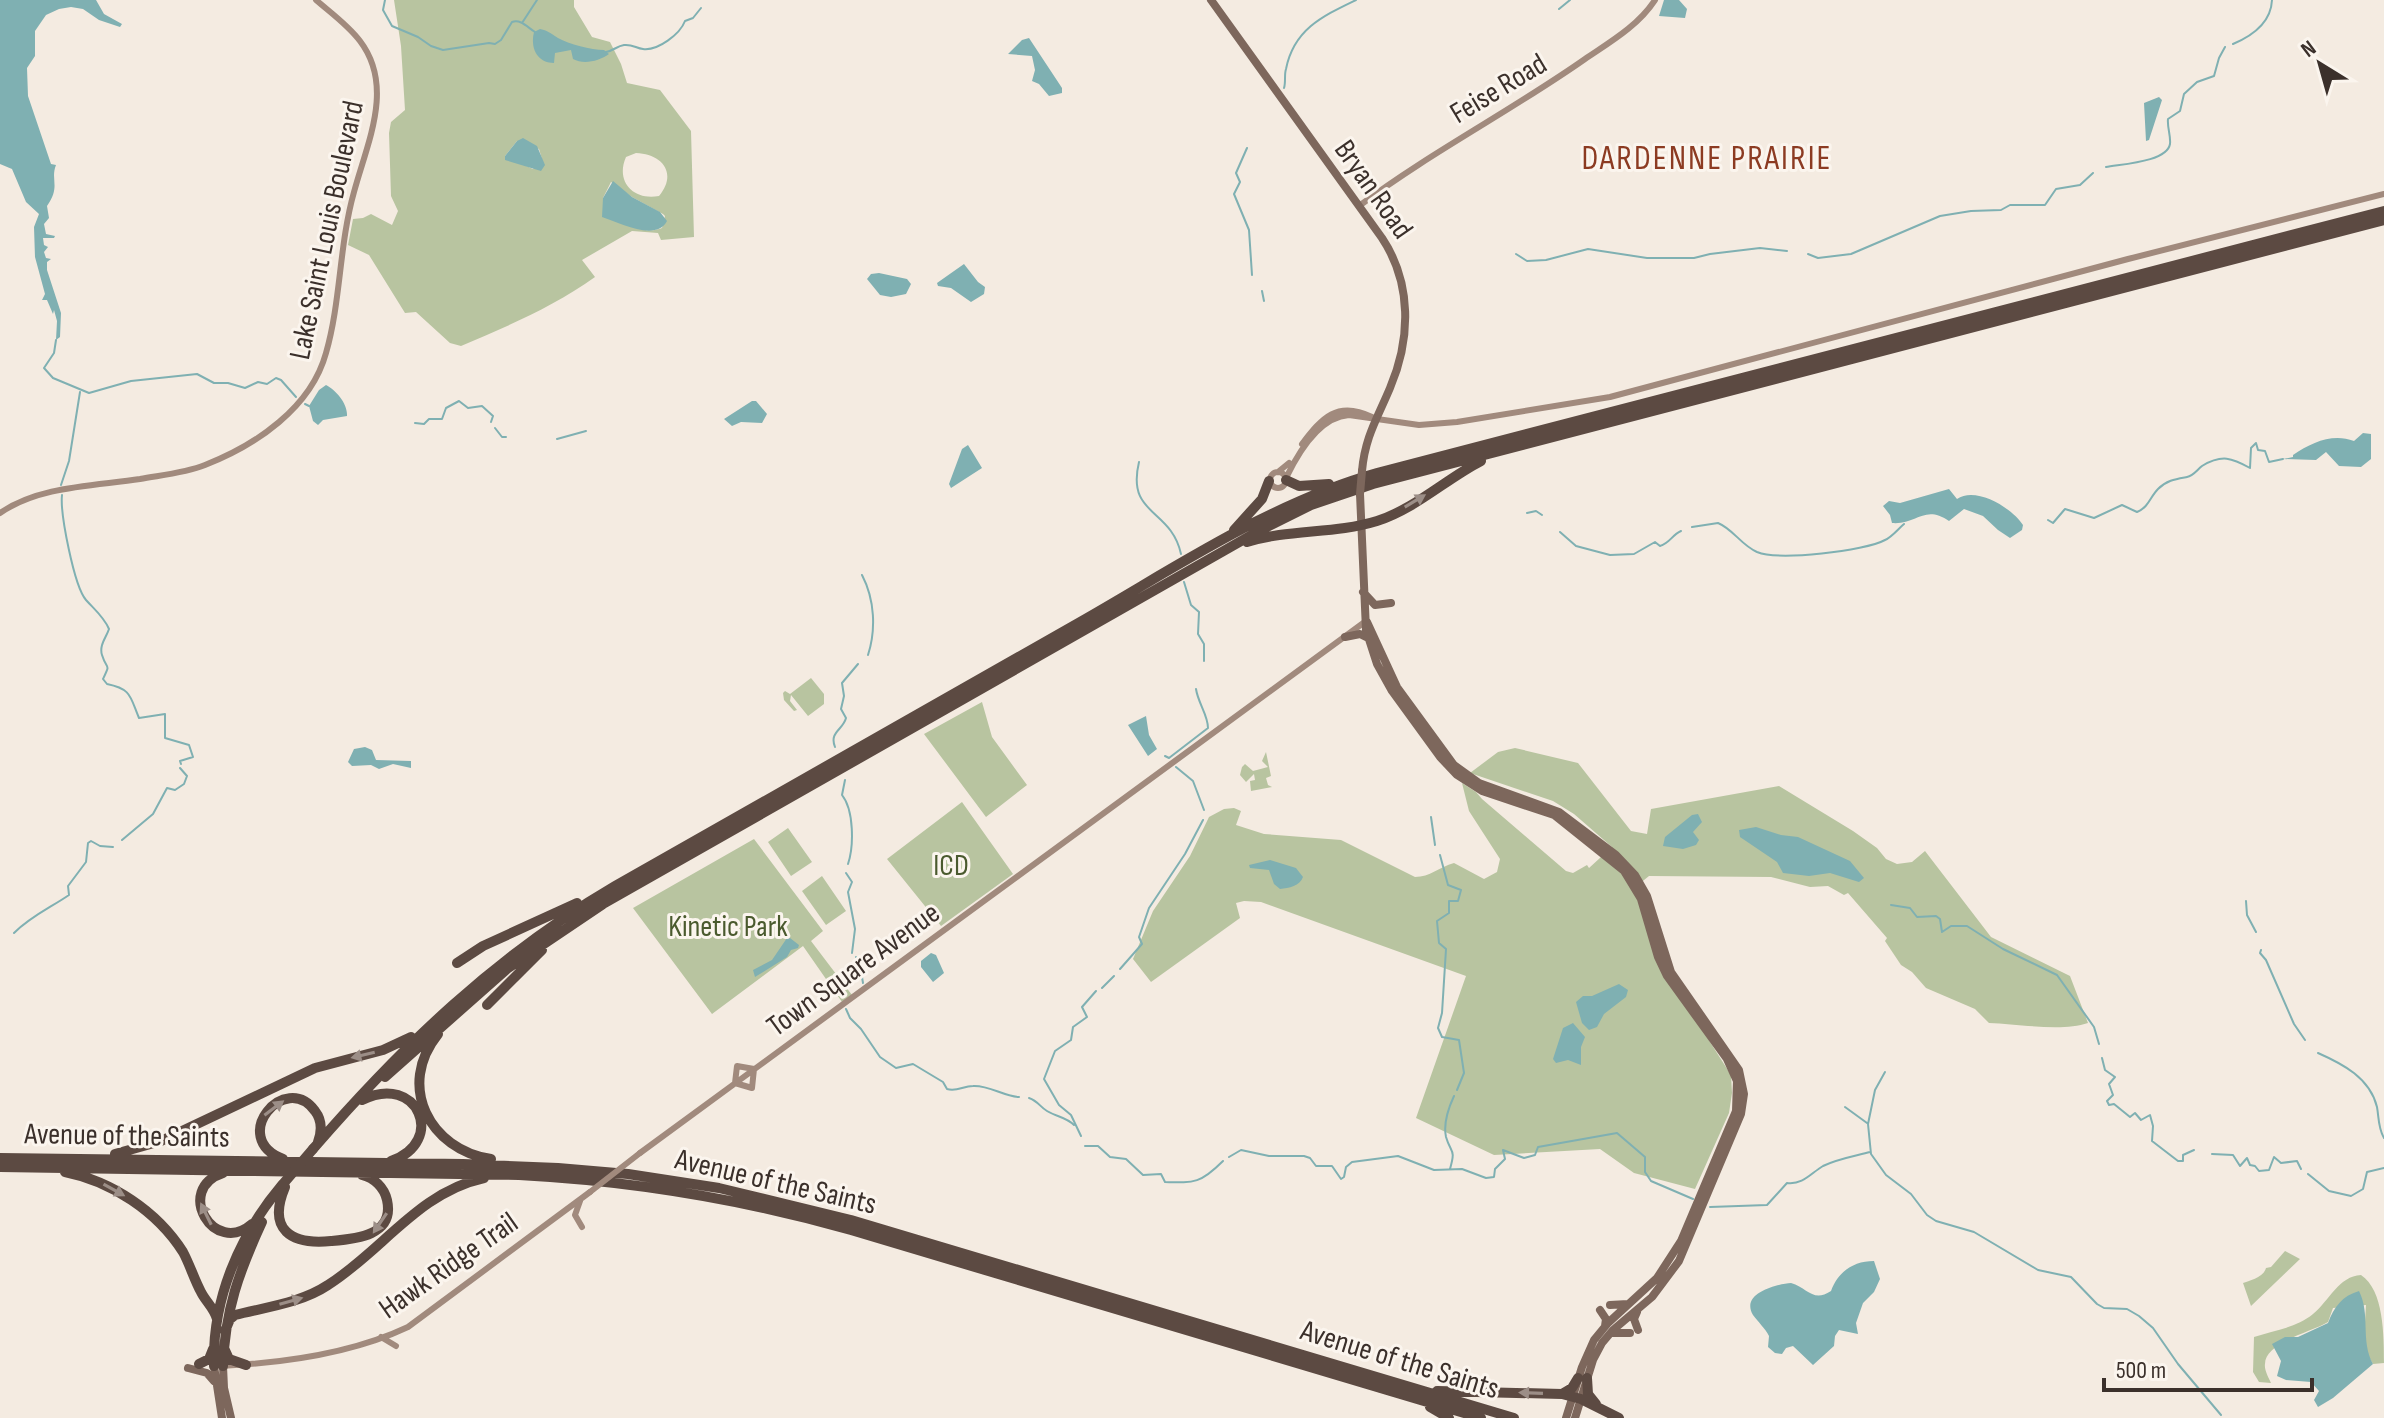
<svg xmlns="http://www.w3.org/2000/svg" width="2384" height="1418" viewBox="0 0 2384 1418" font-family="'Sofia Sans Condensed',sans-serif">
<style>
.green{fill:#b8c4a0;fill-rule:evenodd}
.water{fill:#7fb0b2}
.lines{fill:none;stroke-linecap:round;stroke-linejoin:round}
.stream{stroke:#7fb0b2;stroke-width:2}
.secondary{stroke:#a18a7d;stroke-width:6}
.primary{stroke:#7d675c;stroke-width:8}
.highway{stroke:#5c4a42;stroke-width:10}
.secondary-bridge{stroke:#a18a7d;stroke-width:6}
.primary-bridge{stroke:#7d675c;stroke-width:8}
.highway-bridge{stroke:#5c4a42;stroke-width:10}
.oneway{fill:#9c8e87}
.labels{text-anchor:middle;stroke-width:6;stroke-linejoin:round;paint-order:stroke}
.street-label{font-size:30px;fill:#3b302b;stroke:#fbf5ee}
.park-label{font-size:30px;fill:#4a5a2e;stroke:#fbf5ee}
.quarter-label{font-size:34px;letter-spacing:2px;fill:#8c3b22;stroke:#fbf5ee}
</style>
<rect width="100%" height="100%" fill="#f4ebe1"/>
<path class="green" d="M394,0H574V7L592,37L610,42L621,64L627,83L660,90L691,131L694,237L661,240L658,233L632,231L582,260L595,277C553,307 508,326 461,346L450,343L416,312L405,313L369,255L348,245L353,219L363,218L371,214L392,225L398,211L391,196L389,133L391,122L405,110L401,46ZM517,141L539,149L542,159L533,169L505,156ZM636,153C662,154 678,173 659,196C634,201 615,182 626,157ZM611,182L632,197L663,214L665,216L662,228C637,238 620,214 603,198Z
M811,678L824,694V704L808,716L791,695L790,701L797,710L794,711L784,700L783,693L785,691L790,694Z
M982,702L992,737L1027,785L986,817L924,734Z
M1515,748L1578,763L1631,831L1647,834L1651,809L1779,786L1853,831L1877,848L1886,859L1897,864L1912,862L1925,851L1991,937L2070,976L2088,1023C2062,1032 2019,1024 1989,1023L1975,1009L1926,988L1912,972L1901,965L1885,941L1887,938L1848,893L1844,895L1828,886L1810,887L1771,877L1649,876L1633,889L1710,1042L1731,1075L1732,1093L1729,1113L1695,1189L1634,1173L1600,1149L1494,1155L1416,1118L1466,976L1261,902L1244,901L1236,903L1240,918L1151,982L1133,959L1153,911L1190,856L1209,817L1224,809L1234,808L1241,811L1236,825L1264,834L1341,840L1415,877C1430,877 1439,867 1454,863L1484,879L1497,872L1500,859L1469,811L1462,783L1476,792L1482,799L1566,871L1573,873L1587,865L1589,868L1612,847L1574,814L1553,801L1470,773L1498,752Z
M1266,752L1271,776L1266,778L1268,785L1272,787L1251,791L1250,781L1255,780L1254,774L1246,782L1240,775L1242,767L1245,764L1253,771L1268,767L1262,761Z
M962,802L1013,874L941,926L887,859Z
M788,828L812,862L791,876L768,842Z
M754,839L823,931L811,941L852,995L842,1002L803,946L712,1014L633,908Z
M822,876L846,911L826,925L802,891Z
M2285,1251L2300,1259L2251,1306L2243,1283C2249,1281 2264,1277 2266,1268L2271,1267Z
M2361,1275C2384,1290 2384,1336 2384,1363L2373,1364L2366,1352L2364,1338L2366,1305L2333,1308L2328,1322C2312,1332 2265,1342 2265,1364C2264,1370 2269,1378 2271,1383L2259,1382L2253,1372L2254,1337C2275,1330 2296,1328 2313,1314C2329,1301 2339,1276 2361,1275Z"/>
<path class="water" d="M0,0H96L104,14L122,24L120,27L99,20L83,9L71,7L59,9L46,15L35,31V56L27,68L28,96L51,164L56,165C50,180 61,186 47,206L49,218L44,224L46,234L55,236L54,238H43L44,245L48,247L44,252L46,258L51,259L47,262V270L61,313L60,337L56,340L57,321L54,310L53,314L47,300H42L45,294L35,257L34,227L39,214L26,202L12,169L0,164Z
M1664,0H1679L1687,9L1685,18L1659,16Z
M540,29C549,31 550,33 558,38C569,44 591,50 604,50L609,54C599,61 584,65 573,59L571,50L555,53L554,63C537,63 530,48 534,32Z
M1029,38L1062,88V93L1049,96L1039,84L1032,81L1035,70L1032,56L1008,54L1022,40Z
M2159,97L2162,100L2149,140L2146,141L2144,103Z
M523,138L537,146L545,165L541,171L505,160V156L517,141Z
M613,181L632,197L660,212L667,221C656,242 620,223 602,217L603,198Z
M964,264L978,282L985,287L984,294L971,302L951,288L938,286L937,283Z
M879,273L907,279L911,284L906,294L891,297L880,295L867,279L871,274Z
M326,385C336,390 348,404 347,416L323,420L318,425L313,421L309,406L319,390Z
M752,401H756L767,414L762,423L741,422L732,426L724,419Z
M2363,433L2371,434V459L2361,467L2339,466L2326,452L2316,460L2283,459L2293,457V455C2312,442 2333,433 2354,441Z
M968,445L982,468L951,488L949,484L962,449Z
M1949,489L1957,499C1976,486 2012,508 2023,525L2022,530L2010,538L1998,530L1983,516L1964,509L1949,521C1924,504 1917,525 1892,523L1890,515L1883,506L1889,501L1900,503Z
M1146,716L1149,735L1157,749L1148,756L1128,725Z
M365,747L372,750L376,760L411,761V768L393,764L379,769L371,765L352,766L348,762L354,749Z
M1698,814L1702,822L1693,832L1699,840L1696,845L1683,849L1663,846L1665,837L1692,815Z
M1756,827L1781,835L1798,837L1850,861L1864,878L1859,882L1830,873L1809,876L1783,873L1777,862L1740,837L1739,830Z
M1270,860L1296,868L1303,877C1300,886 1289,888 1280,889L1274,884L1269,870L1250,868L1249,865Z
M787,938H790L799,945L798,948L791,950L787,957L755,977L753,970L772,960Z
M931,953L936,955L944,973L933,982L921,967V961Z
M1619,984L1628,990L1626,997L1604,1014L1597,1027L1589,1030L1582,1023L1576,1002L1583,996H1592Z
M1573,1023L1585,1037L1581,1047V1065L1568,1060L1556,1063L1553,1059L1563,1028Z
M1874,1261L1880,1279L1874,1292L1863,1303L1856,1323L1858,1334L1839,1330L1835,1336L1834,1346L1813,1365L1793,1346L1786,1348L1782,1354L1775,1353L1768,1347L1769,1336C1765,1328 1758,1322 1753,1315C1740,1293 1777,1284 1791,1283C1808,1288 1813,1303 1831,1291C1838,1272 1853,1261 1874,1261Z
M2359,1291C2371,1315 2360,1340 2373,1364L2333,1398L2318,1407L2314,1400L2319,1391L2311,1382L2286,1380L2277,1376L2281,1361L2272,1344L2285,1337H2298L2328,1323C2334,1307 2342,1296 2359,1291Z"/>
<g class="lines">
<path class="stream" d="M385,0L383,10L392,26L418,37L431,46L443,50L489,43L495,44L501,40L512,22C521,19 527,27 535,32
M1559,9L1570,0
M522,23L537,0
M2233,44C2252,36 2271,23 2272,0
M606,52C613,51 617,46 624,45C632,44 636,48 643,49C658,51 680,34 685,21L693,18L701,8
M1284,88C1286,82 1284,75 1286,69C1294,29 1323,16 1356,0
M1247,148L1236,173L1240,182L1234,194L1249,230L1252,275
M2106,167C2121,164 2167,162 2170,144C2171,136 2167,127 2168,119L2180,111L2184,94L2197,82L2214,76L2219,58L2225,47
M1516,254L1527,261L1546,260L1588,249L1647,258H1694L1710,254L1760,248L1787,251
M1808,254L1818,258L1851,254L1940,216L1971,211L2001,210L2010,205H2045L2056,189L2080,185L2093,173
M1262,291L1264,301
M56,340L54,353L44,368L53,378L89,393L131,381L197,374L214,383H228L245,388L258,382L267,384L276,378L281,380L296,397
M305,404L309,406
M415,423L424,424L429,419H442L446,408L459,401L468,408L482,406L493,416L491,422
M495,428L502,437H506
M557,439L586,431
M1139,462C1126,516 1171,508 1181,554
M61,485L69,461L80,392
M62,495C60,513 74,586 86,600C94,609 104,617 109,629C106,638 99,645 102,655C107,671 111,662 103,679L107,684C132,689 130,697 139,718L165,714V738L189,745L193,757L180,761L181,764
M1527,513L1536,511L1542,515
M2048,520L2053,523L2065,509L2094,518L2122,505L2137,512C2149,507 2150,497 2158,489C2167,480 2176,479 2187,477C2193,476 2197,470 2202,466C2222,454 2232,458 2250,468L2251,448L2256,443L2258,450L2265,451L2269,462L2283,459
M1692,527L1718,523C1733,529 1741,545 1757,552C1779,561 1865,551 1885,540C1892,537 1898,529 1904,524
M1560,532L1576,546L1610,555L1634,554L1655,542L1660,546C1670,543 1672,535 1681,531
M862,575C875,600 876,630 868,655
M1184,582L1191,605L1199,612L1198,634L1204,644V661
M835,747C829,732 843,730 846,718L841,709L844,696L842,683L858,664
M1165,756L1169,758L1208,728C1208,715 1198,703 1196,689
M1176,767L1193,781L1204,810
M845,780L842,795C854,810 854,846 848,864
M1431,817L1435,845
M122,840L153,814L167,788L175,790L184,784L187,776L180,768
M1440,855L1448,885L1461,890L1458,901H1449V913L1437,921L1439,943L1446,949L1442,1013L1438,1028L1442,1037L1459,1040L1464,1073L1457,1090
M846,873L852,882L848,892L855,929L852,953
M2246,901L2247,915L2256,932
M1891,905L1910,908L1917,917L1936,916L1940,919L1942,932L1951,926H1967L2003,949L2057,975L2094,1027L2099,1044
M14,933C31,916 50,908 69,895L68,886L86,862L88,843L91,841L100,846L113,847
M2261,950L2260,953L2266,960L2294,1024L2305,1040
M856,957L863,961L858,973L862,977L863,983
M1120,969L1142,944L1139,937L1149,908L1185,854L1203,820
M1102,988L1114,976
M846,1009L850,1018L861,1029L880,1057L896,1068L913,1064L943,1082L947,1089C957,1092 963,1086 973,1086C989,1085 1003,1096 1019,1097
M2318,1053C2343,1064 2370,1078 2377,1107C2379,1118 2378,1128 2384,1138
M2102,1058L2105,1070L2115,1077L2109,1084L2113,1095L2107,1101L2109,1105L2114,1104L2130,1117L2135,1113L2141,1120L2150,1115L2153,1126L2152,1141L2178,1161H2183V1155L2194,1150
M1885,1072L1875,1090L1868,1124L1871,1154L1886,1175L1911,1194L1927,1215L1936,1221L1974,1232L2038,1270L2071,1277L2097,1304L2104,1308L2127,1309L2139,1316L2153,1328L2178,1364L2221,1415
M1029,1098C1038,1101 1040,1107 1047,1111C1057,1117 1066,1117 1074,1125
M1845,1107L1867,1123
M1081,1136L1071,1115L1059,1105L1044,1079L1055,1051L1071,1040L1073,1027L1087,1017L1082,1007L1096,991
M1085,1146H1098L1110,1157L1126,1159L1143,1175L1161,1174L1165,1182C1195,1183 1201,1183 1223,1161
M2212,1154L2233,1155L2240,1166L2247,1158L2250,1165L2255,1166L2259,1171L2269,1170L2274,1157L2281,1163L2297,1161L2301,1169
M1229,1157L1241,1150L1269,1156H1304L1310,1158L1316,1166H1332L1341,1179L1344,1177L1346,1167L1352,1162L1398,1156L1434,1170L1462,1169L1486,1178L1494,1177L1495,1169L1505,1159L1503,1150L1524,1158L1535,1155L1538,1147L1617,1133L1645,1157V1172L1651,1181L1693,1199
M1450,1169C1456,1148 1451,1154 1446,1137C1443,1123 1448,1109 1454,1096
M2308,1174L2329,1191L2351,1196L2363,1189L2367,1172L2384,1168
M1710,1207L1767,1205L1787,1183C1803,1185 1811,1173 1823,1166C1837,1159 1855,1156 1870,1152"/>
<path class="secondary" d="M1359,206C1431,152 1511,111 1585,59C1610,42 1638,26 1655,0
M1302,444C1322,418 1337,400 1372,417
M1270 480a8 8 0 1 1 16 0a8 8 0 1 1-16 0Z
M1278,472L1289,463
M1286,478C1298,453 1319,417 1349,415L1419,425L1457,422L1610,397L2128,259L2384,194
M0,513C39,486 94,486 140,479C162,475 185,473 205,465C256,445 311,408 326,353C341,301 339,245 354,192C367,143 395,87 360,41C348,25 331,13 316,0
M737,1066L754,1069L752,1088L735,1083Z
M640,1153L1366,621
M580,1201L575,1215L582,1227
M381,1337L396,1346
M221,1366C284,1363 351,1354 408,1327L590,1192"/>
<path class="primary" d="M1211,0L1382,238C1412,283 1411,339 1390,388C1377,419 1365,437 1362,471
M1360,494L1366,630L1377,664L1392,691L1440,757L1457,775L1482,791L1554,815L1624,871L1641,899L1658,957L1667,976L1727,1059L1737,1081L1736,1111L1681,1241L1657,1278L1608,1323L1594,1340L1582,1367L1566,1418
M1363,592L1375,605L1391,603
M1367,622L1397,687L1454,765L1479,783L1559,812L1616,855L1635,875L1647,896L1671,972L1739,1070L1744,1094L1741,1114L1679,1261L1652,1297L1613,1330L1602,1343L1593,1360L1575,1418
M1345,637L1360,634L1368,638
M1610,1305L1628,1304
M1600,1310L1606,1319L1605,1326
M1637,1312L1634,1319L1638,1330
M1612,1333H1630
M214,1366L222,1418
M223,1366L224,1388L231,1418
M188,1368L207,1373L214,1381"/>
<path class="highway" d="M1286,480L1299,486L1329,484
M1234,530L1262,499L1269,481
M1247,542C1289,529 1335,534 1377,521C1415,509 1446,479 1481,461
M457,963L483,946L577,903
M487,1005L542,950
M438,1034C396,1086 430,1150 491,1159
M385,1077L508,968L603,904L1257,532L1311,505L1373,484L2384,220
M362,1100C418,1072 447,1142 391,1161
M313,1149C402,1046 497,955 615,886C770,799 925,710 1080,622C1175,568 1270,503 1377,473L2384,211
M115,1154L161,1141L315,1068L383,1050L411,1037
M0,1158L463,1164L558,1168L628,1174L719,1188L851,1220L1514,1418
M283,1159C228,1138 285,1070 315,1111C322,1120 322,1131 318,1142
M0,1167L519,1175C632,1181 742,1199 851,1230L1481,1418
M65,1172C111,1181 157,1211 183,1252C190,1265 194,1279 201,1292C206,1302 214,1308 217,1319
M223,1173C174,1189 214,1257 252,1224
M285,1187C267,1230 291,1245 331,1241C355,1239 395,1236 387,1200C384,1187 374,1178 362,1175
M225,1331L230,1319L235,1315C266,1307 301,1303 328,1285C382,1251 419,1192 484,1178
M224,1348L229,1359L246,1365
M199,1364L209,1359L213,1349
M214,1366C212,1299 239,1236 282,1185
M223,1366C225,1310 239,1272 262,1222
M1587,1378L1588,1394L1596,1404
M1437,1391L1562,1394L1581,1399L1619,1418
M1562,1394L1572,1388L1578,1378
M1430,1407L1449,1418"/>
<path class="secondary-bridge" d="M590,1192L640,1153"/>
<path class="primary-bridge" d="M1360,494L1362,471"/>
<path class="highway-bridge" d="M283,1184L313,1149"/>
</g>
<defs><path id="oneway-solid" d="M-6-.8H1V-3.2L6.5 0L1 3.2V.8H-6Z" transform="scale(2)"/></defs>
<g class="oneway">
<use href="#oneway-solid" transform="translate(1415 501) rotate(-31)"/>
<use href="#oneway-solid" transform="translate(363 1055) rotate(167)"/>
<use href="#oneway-solid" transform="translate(274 1108) rotate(-37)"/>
<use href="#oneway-solid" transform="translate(114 1190) rotate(29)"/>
<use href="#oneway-solid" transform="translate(206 1214) rotate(-116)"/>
<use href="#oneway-solid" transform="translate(380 1223) rotate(124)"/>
<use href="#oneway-solid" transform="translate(291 1301) rotate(-16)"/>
<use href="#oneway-solid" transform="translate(1531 1393) rotate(-178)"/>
</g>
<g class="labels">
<g class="street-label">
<text transform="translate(1498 88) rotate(-31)" y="10">Feise Road</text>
<text transform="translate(1374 189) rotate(55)" y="10">Bryan Road</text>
<text transform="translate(326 230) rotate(-78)" y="10">Lake Saint Louis Boulevard</text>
<text transform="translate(853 969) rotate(-36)" y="10">Town Square Avenue</text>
<text transform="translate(127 1135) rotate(1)" y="10">Avenue of the Saints</text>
<text transform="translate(776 1181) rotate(13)" y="10">Avenue of the Saints</text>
<text transform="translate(448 1265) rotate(-35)" y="10">Hawk Ridge Trail</text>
<text transform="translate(1400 1359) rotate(17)" y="10">Avenue of the Saints</text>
</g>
<g class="park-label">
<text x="951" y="875">ICD</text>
<text x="728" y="936">Kinetic Park</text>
</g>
<g class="quarter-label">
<text x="1707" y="169">DARDENNE PRAIRIE</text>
</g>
</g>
<g transform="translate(2320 64) rotate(323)" stroke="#fbf5ee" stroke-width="6" paint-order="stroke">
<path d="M0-6L14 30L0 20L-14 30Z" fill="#3b302b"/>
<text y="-12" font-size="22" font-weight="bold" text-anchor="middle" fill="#3b302b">N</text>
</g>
<path d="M2104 1378v12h208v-12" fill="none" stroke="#3b302b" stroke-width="4"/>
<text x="2116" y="1378" font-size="24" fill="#3b302b" stroke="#fbf5ee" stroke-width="6" paint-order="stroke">500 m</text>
</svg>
